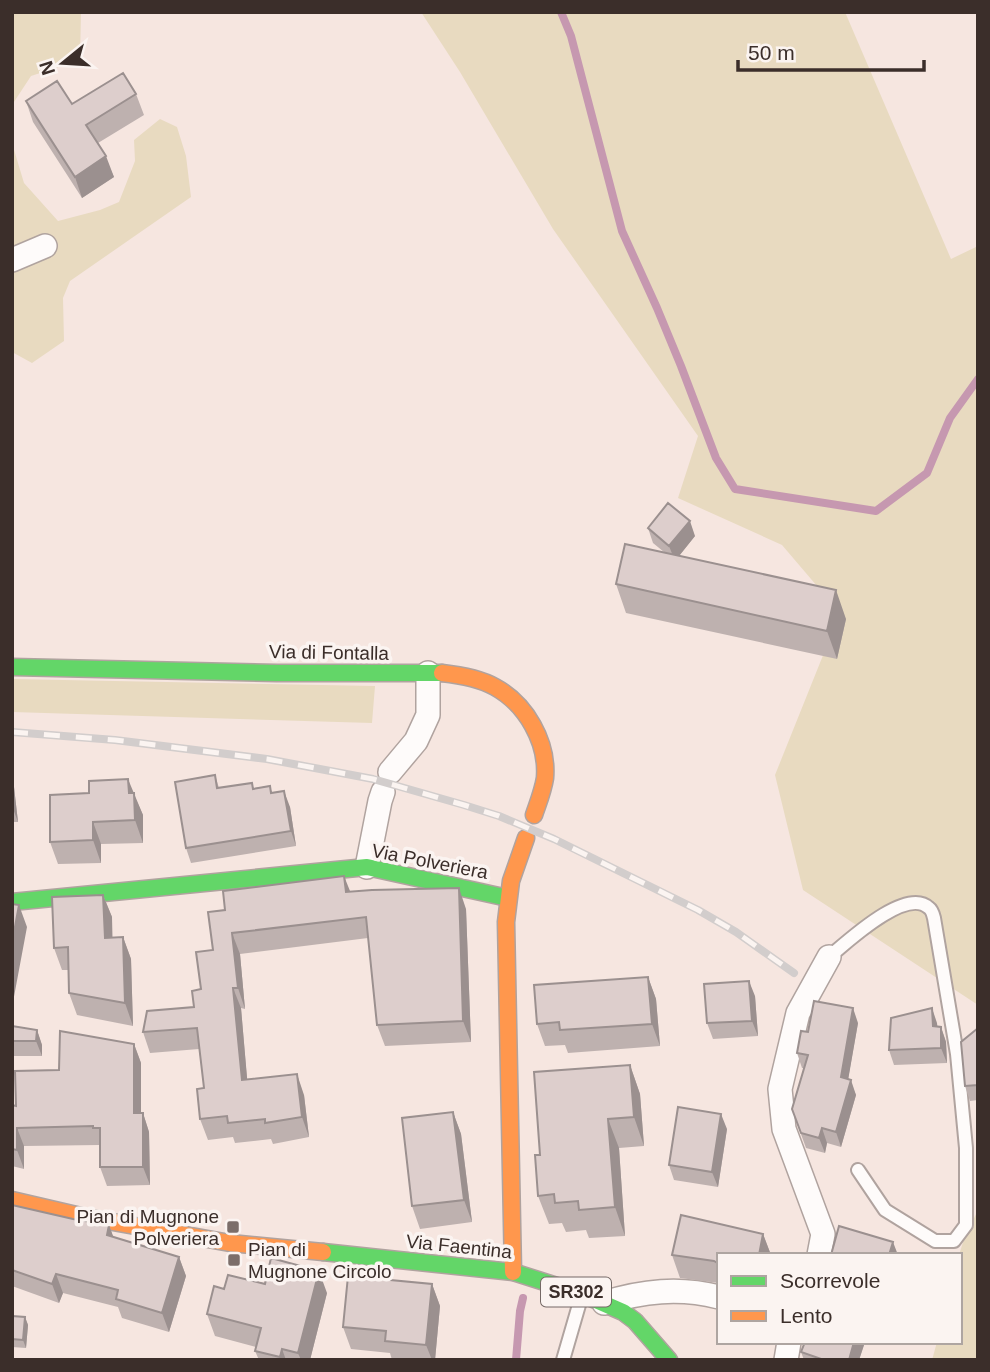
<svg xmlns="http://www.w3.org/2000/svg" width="990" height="1372" viewBox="0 0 990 1372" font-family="Helvetica,sans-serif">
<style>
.green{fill:#e8dac0}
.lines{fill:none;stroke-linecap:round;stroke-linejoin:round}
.stream{stroke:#c698b0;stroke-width:8}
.lane-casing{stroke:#b0a39f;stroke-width:16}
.street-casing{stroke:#b0a39f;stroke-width:26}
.fast-casing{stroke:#b0a39f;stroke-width:19}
.slow-casing{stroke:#b0a39f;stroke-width:19}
.lane{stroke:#fefbfa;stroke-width:12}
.street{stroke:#fefbfa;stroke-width:23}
.fast{stroke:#63d668;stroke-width:16}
.slow{stroke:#ff974d;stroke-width:16}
.rail-casing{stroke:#d2cdcc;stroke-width:8}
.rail{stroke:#fbf4f1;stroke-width:5;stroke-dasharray:16;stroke-linecap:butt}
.wall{fill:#beb1af}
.shaded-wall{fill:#9b908f}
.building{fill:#ddcecc;stroke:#9b908f;stroke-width:2}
.poi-dot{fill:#7c6e6a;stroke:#fbf4f1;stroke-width:2.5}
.labels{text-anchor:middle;stroke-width:7;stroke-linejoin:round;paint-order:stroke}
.shield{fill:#fbf4f1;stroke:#756966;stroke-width:2}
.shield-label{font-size:18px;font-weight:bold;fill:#3b2e2a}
.street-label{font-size:19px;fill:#3b2e2a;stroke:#fbf4f1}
.poi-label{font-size:19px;fill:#3b2e2a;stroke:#fbf4f1;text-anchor:end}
</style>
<rect width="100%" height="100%" fill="#f6e6e0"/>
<path class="green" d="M12,12H81L80,60L31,76L12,105Z
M421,12H845L951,259L978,246V1005L803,890L775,775L840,613L782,545L678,498L698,436L553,229L460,72Z
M160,119L177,127L186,156L191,197L70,281L63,298L64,341L32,363L12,352V143L24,183L58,221L100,210L119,202L135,161L134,140Z
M12,679L375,686L372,723L12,712Z
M978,1210V1360H932L937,1342H960L959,1255L964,1239Z"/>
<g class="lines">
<path class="stream" d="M561,12L571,36L622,231L657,308L681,366L716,458L735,489L876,511L927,473L950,418L978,379
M516,1360L520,1311L523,1298"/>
<g class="lane-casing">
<path id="lane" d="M829,957C846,943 906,886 929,908C932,910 933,914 934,918L957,1054L966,1148V1225L954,1241H935L885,1210L858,1170
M563,1360L581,1298"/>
</g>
<g class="street-casing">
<path id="street" d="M12,260L45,246
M390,772L416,741L428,715V673
M367,867L380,801L383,792
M819,1255L823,1234L784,1129L780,1089L798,1013L829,957
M604,1303C643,1291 679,1287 719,1297
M786,1360L789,1342"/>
</g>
<g class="fast-casing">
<path id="fast" d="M12,667L277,673H442
M12,902L367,867L508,898
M323,1252L513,1272L582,1294L623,1312L635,1321L669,1360"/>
</g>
<g class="slow-casing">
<path id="slow" d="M442,673C460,675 479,678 495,687C526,704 548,742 545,778C543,791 538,803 534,815
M12,1200L85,1217L230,1243L323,1252
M513,1272L506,922L511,881L526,838"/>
</g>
<use href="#lane" class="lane"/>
<use href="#street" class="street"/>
<use href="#fast" class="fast"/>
<use href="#slow" class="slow"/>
<g class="rail-casing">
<path id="rail" d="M12,732L115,740L267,759L373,779L464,805L499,816L554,839L698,910L736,932L794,973"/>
</g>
<use href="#rail" class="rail"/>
</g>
<path class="wall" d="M136,94L144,115L98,143L114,177L82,198L33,122L26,101L72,104Z
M648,528L695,536L679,556L846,619L837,659L626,613L616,584L664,552L653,543Z
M215,775L219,788H254L270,786L272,793L290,807L296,846L191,863L186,848Z
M12,781L14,787L18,822H12Z
M133,793L143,815V843L101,844V863L58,864L50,842Z
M350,892L466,909L471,1042L385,1046L377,1025L368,938L240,954L245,1009L241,1008L247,1079L304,1095L309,1137L273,1144L271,1139L235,1143L233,1137L208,1140L200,1119L204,1088L199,1049L150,1053L143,1032L194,1007L213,950L208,912Z
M103,895L112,917V938L123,937L131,959L133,1026L77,1015L69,993L68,970H62L54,948Z
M648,977L656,999L660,1046L568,1053L565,1045L545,1046L537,1024Z
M755,996L758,1036L713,1039L707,1023Z
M858,1023L848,1079L856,1095L841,1147L827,1143L825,1153L806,1148L792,1109L804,1068H802L797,1053L808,1032Z
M937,1023V1027H941L946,1042L947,1063L894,1065L889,1050Z
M12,1026L37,1030L42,1045V1056H12Z
M978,1028V1100L970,1101L965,1086Z
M134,1044L141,1063V1113H143L149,1132L150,1185L107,1186L100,1167V1147L99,1145L24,1146V1169L12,1166V1105L16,1106L59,1070Z
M630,1065L640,1094L644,1146L619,1148L625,1236L589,1238L586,1230L566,1232L562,1223L549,1224L538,1196L540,1155Z
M453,1112L461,1134L472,1222L420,1229L412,1206Z
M727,1129L718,1187L674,1180L669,1165Z
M12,1205L73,1219L109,1225L113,1237L179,1257L186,1276L169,1332L122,1318L118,1307L63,1293L59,1303L12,1286Z
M763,1234L771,1255H719V1283L680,1278L672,1255Z
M265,1284L327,1293L310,1360H259L255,1351L256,1347L215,1336L207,1314L224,1289Z
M432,1284L440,1306L435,1360H392L390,1353L351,1349L343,1327Z
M12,1316L25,1317L28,1325L26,1348L12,1347Z
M805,1342H865L859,1360H804L801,1352Z"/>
<path class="shaded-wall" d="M106,156L114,177L82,198L75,177Z
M690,521L695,536L675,561L669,546Z
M836,590L846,619L837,659L827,631Z
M128,779L143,815V843L135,820L129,793Z
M12,781L14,787L18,822L12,806Z
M284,791L290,807L296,846L291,831Z
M93,822L101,844V863L93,840Z
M344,876L352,896L346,892Z
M459,888L466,909L471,1042L463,1021Z
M103,895L112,917L113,960L105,938Z
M19,905L27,927L13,1002L12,999V943Z
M232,933L240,954L245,1009L238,988Z
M123,937L131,959L133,1026L125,1003Z
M648,977L656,999L660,1046L652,1024Z
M749,981L755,996L758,1036L752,1021Z
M233,988L241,1008L249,1100L242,1080Z
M853,1008L858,1023L846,1092L841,1077Z
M932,1008L937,1023L939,1041L933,1026Z
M941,1027L946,1042L947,1063L941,1048Z
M37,1030L42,1045V1056L36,1041Z
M134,1044L141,1063V1132L134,1113Z
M630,1065L640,1094L644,1146L634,1117Z
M297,1074L304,1095L309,1137L302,1117Z
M851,1080L856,1095L841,1147L836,1132Z
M453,1112L461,1134L472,1222L464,1200Z
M143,1113L149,1132L150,1185L143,1167Z
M721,1114L727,1129L718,1187L712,1172Z
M608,1119L619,1148L625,1236L615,1207Z
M17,1128L24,1146V1169L17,1150Z
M822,1128L827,1143L825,1153L819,1138Z
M109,1225L116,1244L107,1235Z
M763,1234L771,1255H759Z
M893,1242L898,1255H889Z
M179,1257L186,1276L169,1332L162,1313Z
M319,1271L327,1293L310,1360H301L298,1353Z
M56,1274L63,1293L59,1303L52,1284Z
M432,1284L440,1306L435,1360H432L426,1345Z
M25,1317L28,1325L26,1348L23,1340Z
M854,1342H865L859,1360H849Z
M282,1349L286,1360H281L280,1357Z"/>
<path class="building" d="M123,73L136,94L86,125L106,156L75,177L26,101L57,81L72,104Z
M668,503L690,521L669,546L648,528Z
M625,544L836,590L827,631L616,584Z
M215,775L217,788L252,783L253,789L270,786L271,793L284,791L291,831L186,848L175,782Z
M128,779L129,793H134L135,820L93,822V840L50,842V795L89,793V781Z
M344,876L346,892L372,890L459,888L463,1021L377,1025L366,917L232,933L238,988H233L242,1080L297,1074L302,1117L265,1123V1119L228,1123L227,1116L200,1119L197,1089L204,1088L197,1028L143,1032L147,1011L194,1007L192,991L201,989L196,952L213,950L208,912L225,910L223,891Z
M103,895L105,938L123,937L125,1003L69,993L68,947L54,948L52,897Z
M12,904L19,905L12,943Z
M648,977L652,1024L560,1030L559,1022L537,1024L534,985Z
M749,981L752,1021L707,1023L704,984Z
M814,1001L853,1008L841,1077L851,1080L836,1132L822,1128L819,1138L801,1133L792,1109L808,1055L797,1053L801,1031L808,1032Z
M932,1008L933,1026L941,1027V1048L889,1050L891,1018Z
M12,1026L37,1030L36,1041H12Z
M978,1028V1085L965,1086L961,1042Z
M60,1031L134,1044V1113H143V1167H100V1128H93V1126L17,1128V1150L12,1149V1105L16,1106L15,1071L59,1070Z
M630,1065L634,1117L608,1119L615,1207L579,1210L578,1201L555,1203L554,1194L538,1196L535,1155H540L534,1072Z
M678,1107L721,1114L712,1172L669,1165Z
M453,1112L464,1200L412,1206L402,1118Z
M12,1205L73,1219L109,1225L107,1235L179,1257L162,1313L116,1299L118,1290L56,1274L52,1284L12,1270Z
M681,1215L763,1234L759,1255H719V1264L714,1261L672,1255Z
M839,1226L893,1242L889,1255H831Z
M271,1258L319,1271L298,1353L282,1349L280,1357L255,1351L261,1328L207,1314L214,1286L224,1289L228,1275L265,1284Z
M348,1276L432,1284L426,1345L385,1341L386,1331L343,1327Z
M12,1316L25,1317L23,1340L12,1339Z
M805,1342H854L849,1360H824L801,1352Z"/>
<g class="poi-dot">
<rect x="226" y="1220" width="14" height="14" rx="3.5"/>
<rect x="227" y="1253" width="14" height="14" rx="3.5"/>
</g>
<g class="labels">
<rect class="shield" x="541" y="1277.5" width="70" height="29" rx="5"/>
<g class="shield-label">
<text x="576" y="1298">SR302</text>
</g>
<g class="street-label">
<text transform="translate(329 652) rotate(1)" y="7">Via di Fontalla</text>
<text transform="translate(430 861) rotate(11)" y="7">Via Polveriera</text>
<text transform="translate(459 1246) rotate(6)" y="7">Via Faentina</text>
</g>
<g class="poi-label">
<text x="219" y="1223">Pian di Mugnone<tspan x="219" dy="22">Polveriera</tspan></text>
<text x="248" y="1256" text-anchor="start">Pian di<tspan x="248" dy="22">Mugnone Circolo</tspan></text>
</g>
</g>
<rect width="990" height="1372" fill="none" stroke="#3b2e2a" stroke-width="28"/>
<rect x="717" y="1253" width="245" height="91" fill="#fbf4f1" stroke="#aea5a1" stroke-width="2"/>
<rect x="731" y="1276" width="35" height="10" fill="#63d668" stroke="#aea5a1" stroke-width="2"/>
<text x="780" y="1288" font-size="21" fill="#3b2e2a">Scorrevole</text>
<rect x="731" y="1311" width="35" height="10" fill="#ff974d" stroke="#aea5a1" stroke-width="2"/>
<text x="780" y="1323" font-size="21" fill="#3b2e2a">Lento</text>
<g transform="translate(63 63) rotate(252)" stroke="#fbf4f1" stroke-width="5" paint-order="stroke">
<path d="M0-5L12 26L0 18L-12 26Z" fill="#3b2e2a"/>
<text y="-10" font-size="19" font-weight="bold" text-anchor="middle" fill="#3b2e2a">N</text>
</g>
<path d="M738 60v10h186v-10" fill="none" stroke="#3b2e2a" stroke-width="3.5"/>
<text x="748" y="60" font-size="21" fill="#3b2e2a" stroke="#fbf4f1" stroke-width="5" paint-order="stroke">50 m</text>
</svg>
